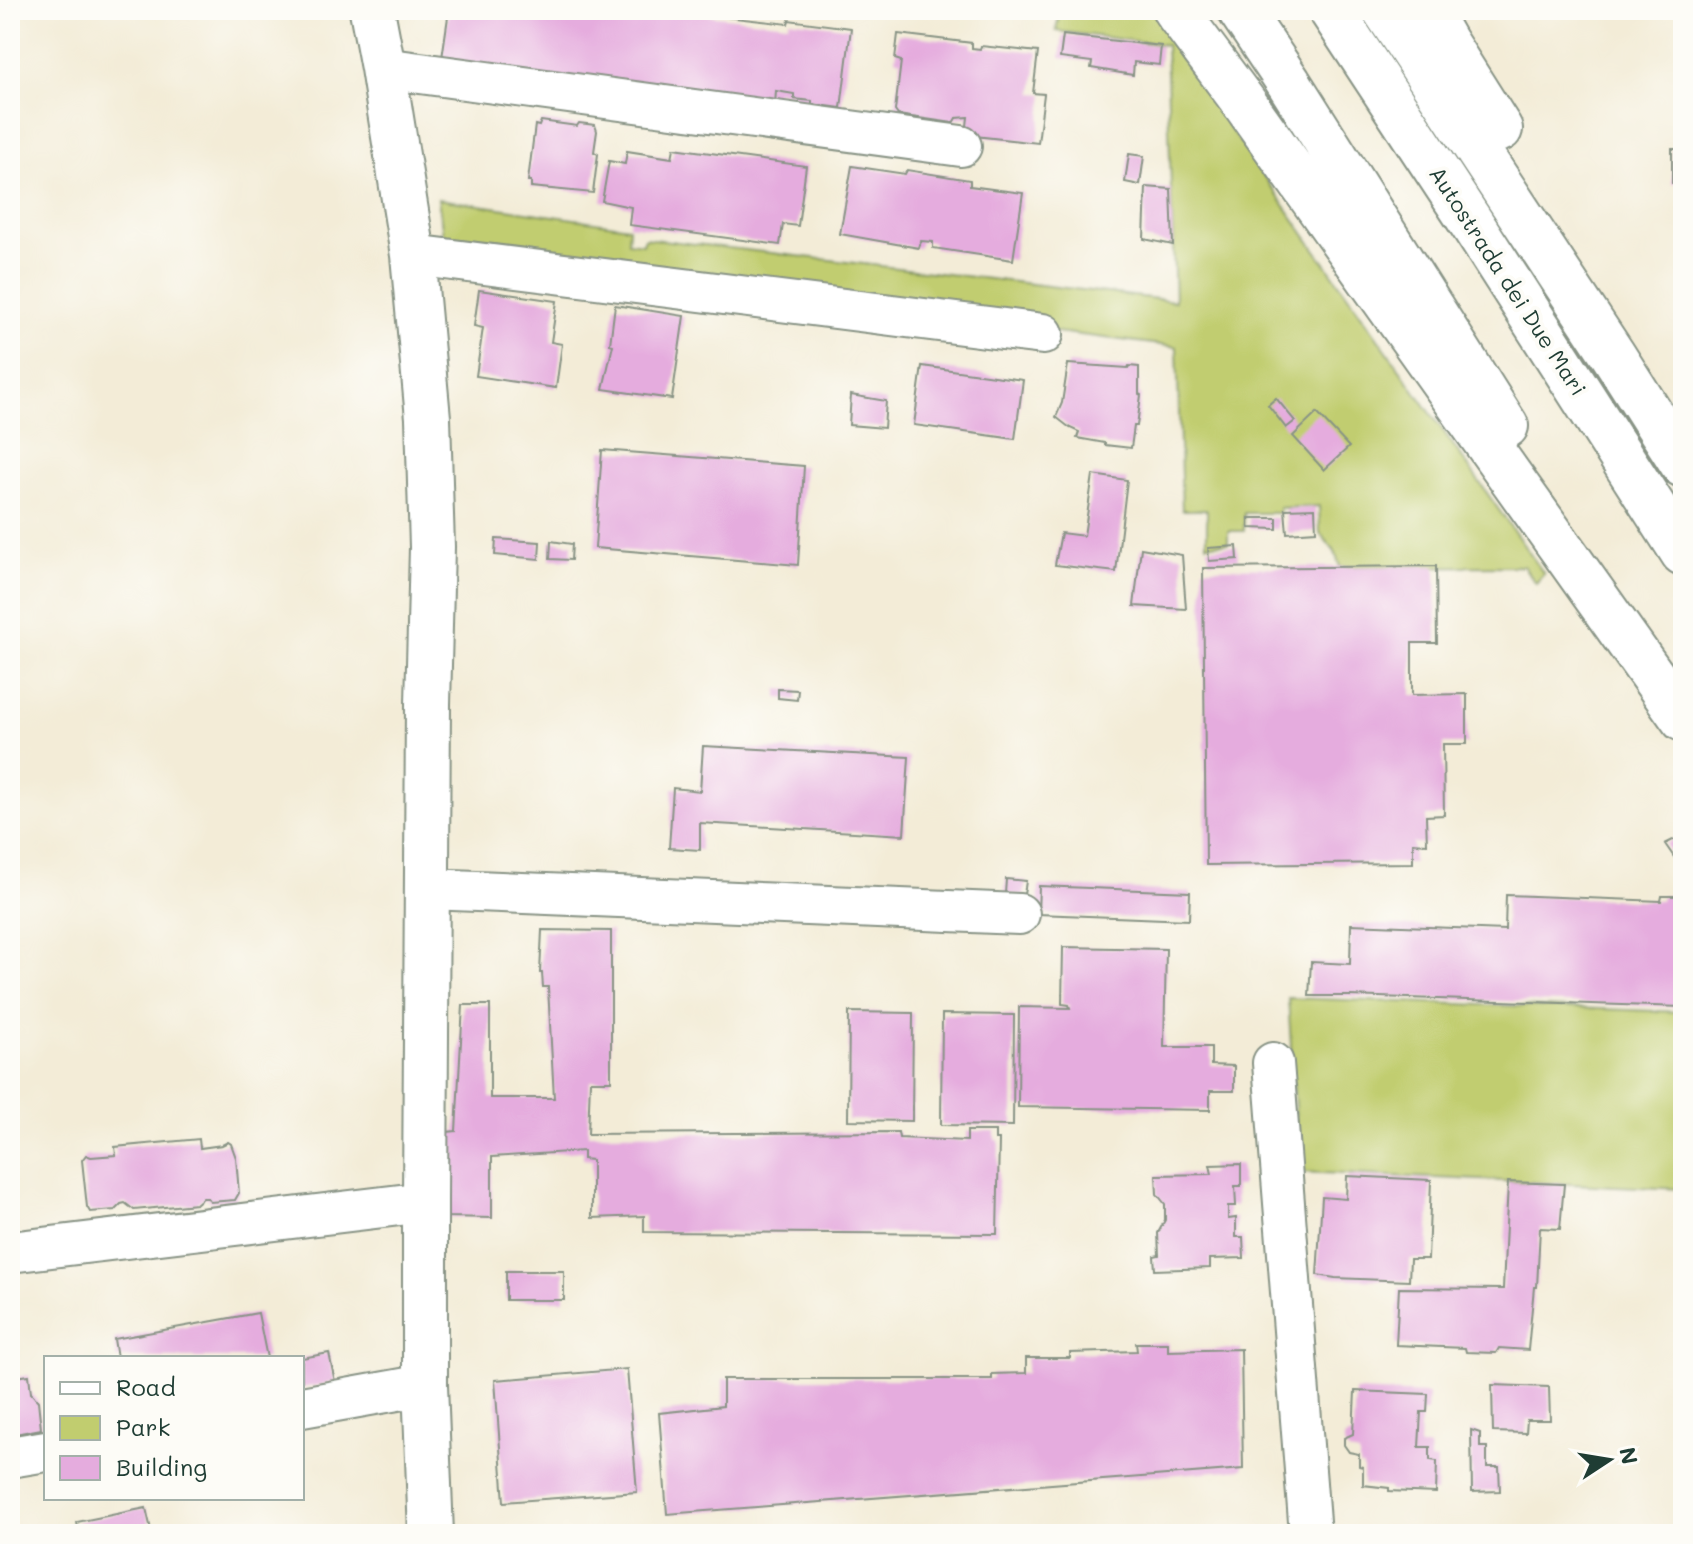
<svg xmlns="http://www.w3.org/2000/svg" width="1693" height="1544" viewBox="0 0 1693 1544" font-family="Mali,sans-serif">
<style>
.green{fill:#c1cd6f;stroke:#708552;stroke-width:2}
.building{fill:#e5acde}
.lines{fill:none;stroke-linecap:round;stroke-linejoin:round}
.minor-casing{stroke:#899486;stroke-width:44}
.tertiary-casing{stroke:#899486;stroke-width:48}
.motorway-casing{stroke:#899486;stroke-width:48}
.minor{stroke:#fff;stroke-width:40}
.tertiary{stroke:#fff;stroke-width:44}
.motorway{stroke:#fff;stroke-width:44}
.labels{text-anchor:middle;stroke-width:8;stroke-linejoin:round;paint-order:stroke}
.street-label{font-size:22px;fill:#1f3d34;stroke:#fdfcf7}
</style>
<rect width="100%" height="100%" fill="#fdfcf7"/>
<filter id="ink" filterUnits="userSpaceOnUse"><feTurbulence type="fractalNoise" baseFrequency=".0125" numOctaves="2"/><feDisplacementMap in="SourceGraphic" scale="16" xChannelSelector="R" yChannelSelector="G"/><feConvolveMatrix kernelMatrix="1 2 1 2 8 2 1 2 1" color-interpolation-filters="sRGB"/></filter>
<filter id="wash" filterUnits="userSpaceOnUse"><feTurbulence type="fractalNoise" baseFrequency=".006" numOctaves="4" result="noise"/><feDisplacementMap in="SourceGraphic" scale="32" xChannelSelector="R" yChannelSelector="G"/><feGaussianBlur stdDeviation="1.8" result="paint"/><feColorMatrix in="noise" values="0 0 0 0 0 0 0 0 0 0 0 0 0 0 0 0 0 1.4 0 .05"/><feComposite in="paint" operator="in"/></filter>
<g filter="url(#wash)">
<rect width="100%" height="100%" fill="#f3ecd7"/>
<path class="green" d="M1060,10H1152L1173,38L1170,43L1544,574L1536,583L1523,566L1340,567L1335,552L1320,533L1319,506L1279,508V513H1244V531H1228V543L1207,544V510H1182L1177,347L446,256L438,199L629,227L628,242L643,244L645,238L1175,301L1166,45L1056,31Z
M1288,998L1683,1012V1189L1299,1172Z"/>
<g id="blocks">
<path class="building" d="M449,10H663L788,24L789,20L851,28L841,108L812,104V101L794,99V94L776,91L775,105L441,65Z
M898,34L972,43V48L980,49L981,46L1038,52L1033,93L1044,94L1038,143L966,135L968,117L956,118L953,123L898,115L895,111L901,61L895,59Z
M1063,35L1161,46L1159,65L1134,62L1133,75L1091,68L1092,62L1060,58Z
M541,121L577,126L579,123L595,125L597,131L594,152L598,154L593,193L531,187V181H528L535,125L539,126Z
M674,148L806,166L798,226L783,224L780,245L629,225L631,207L602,201L609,161L625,164L627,151L672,158Z
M1672,149H1683V183H1672Z
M1129,154L1144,156L1140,185L1125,182Z
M852,166L905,174L907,170L970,180V186L1023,193L1013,260L933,248V242L921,241L919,248L840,234Z
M1146,187L1171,189L1173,245L1144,239Z
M479,290L557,301L551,342L562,344L556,388L476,376L483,328L474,326Z
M615,305L684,316L672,399L603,389L613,345L610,344Z
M1068,364L1128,368L1129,366L1139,367V394L1141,395L1137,426H1134L1131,448L1105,445V443L1077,438L1079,432L1070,428L1056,417L1062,403Z
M922,366L1023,380L1015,439L914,425Z
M851,395L886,401L884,428L849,425Z
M1276,398L1295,421L1286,428L1268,405Z
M1317,413L1349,447L1324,470L1293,436Z
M602,450L804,466L798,565L595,548Z
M1093,475L1127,480L1116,572L1055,565L1061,533L1084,536Z
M1315,508L1316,531L1287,533L1285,509Z
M1249,518H1277V529L1249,528Z
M496,539L540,542L539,559L495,555Z
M551,541L572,544L571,560L550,559Z
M1237,546L1238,559L1209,561L1208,548Z
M1141,548L1182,555L1186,609L1134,606Z
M1436,566L1437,643H1412V695L1467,694V744H1443L1444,815L1426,816L1427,844L1413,843V863L1206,865L1203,568Z
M778,689L798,690L797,700L778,698Z
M703,746L909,757L904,835L700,823V850L669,848L673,788L700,791Z
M1683,835V870L1665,844Z
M1006,879L1026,881L1024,895L1005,894Z
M1039,886L1190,892L1189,920L1038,914Z
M1506,895L1661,901L1662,896H1683V1007L1349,996H1309L1311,962L1350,964L1351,924L1505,930Z
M542,930L611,931V1081H590L588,1134L898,1132L899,1138L967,1141V1131H995V1140H999L997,1234L644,1232V1216L592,1218V1160L583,1159V1151L492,1157V1218L447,1217V1132L456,1131L463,1005H490V1098H554L548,987H543L542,973H540Z
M1063,947L1166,949L1164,1047H1211V1065L1234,1066V1091H1210V1110L1018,1107L1019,1007L1070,1008L1069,1005L1062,1004Z
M849,1012L913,1013L912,1121L848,1120Z
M942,1014L1014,1015L1013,1126L941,1125Z
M199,1139L200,1148L222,1145L228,1142L231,1144L236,1158L239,1193L235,1200L210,1202L208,1198H203L196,1204L134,1210L125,1203L121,1204L115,1210L90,1212L87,1207L82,1160L86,1155L91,1157L116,1155L115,1147Z
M1241,1164V1186H1235L1236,1206H1228V1219L1236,1218V1237H1243L1244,1258L1210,1259V1268L1155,1270L1154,1256L1159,1255L1158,1233L1165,1220V1204L1157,1194L1156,1175L1212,1174L1210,1165Z
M1347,1176L1431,1180L1428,1259H1410L1409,1281L1335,1278L1317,1275L1322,1197L1346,1199Z
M1508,1182L1564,1184L1560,1229L1540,1228L1537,1287H1534L1528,1350L1499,1348L1496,1353L1466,1352L1465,1348L1396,1345L1399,1288L1503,1289Z
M506,1271H564V1300H506Z
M258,1313L267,1358H117L114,1339Z
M1136,1343H1168V1351L1241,1349L1243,1469L667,1514L659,1413L723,1406V1379H992V1374L1026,1373V1358H1070V1353L1137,1351Z
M329,1353L335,1382L302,1388V1358Z
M627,1369L637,1492L504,1502L495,1380Z
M29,1375L31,1393L38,1401L41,1429L10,1435V1378Z
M1492,1385L1549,1387L1550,1420H1527L1526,1433L1493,1432Z
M1355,1391L1428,1394L1427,1412H1421L1419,1447H1430V1460L1437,1461L1436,1493L1389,1491V1488L1363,1485V1467L1359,1466V1454L1349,1452L1344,1445V1438L1353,1434Z
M1471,1430L1480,1433V1447H1487V1467H1499L1500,1491L1472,1492Z
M146,1508L152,1534H79L77,1522Z"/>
</g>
</g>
<g filter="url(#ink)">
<use href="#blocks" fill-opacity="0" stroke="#899486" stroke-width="2"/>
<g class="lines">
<g class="minor-casing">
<path id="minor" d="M383,68L961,146
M413,255L1043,334
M428,889L1019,914
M1273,1063L1310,1534
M10,1252L425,1202
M302,1407L425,1385
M10,1457L46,1451"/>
</g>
<g class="tertiary-casing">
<path id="tertiary" d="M372,10L383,68L413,255L428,418L432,547L428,704L425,1202V1385L431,1534"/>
</g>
<g class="motorway-casing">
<path id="motorway" d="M1175,10L1245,104L1683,719
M1240,10L1289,83L1506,426
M1331,10L1472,224L1683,553
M1385,10L1613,355L1683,465
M1427,10L1445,42L1500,129"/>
</g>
<use href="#minor" class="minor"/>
<use href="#tertiary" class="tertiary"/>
<use href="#motorway" class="motorway"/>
</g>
</g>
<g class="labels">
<g class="street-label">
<text transform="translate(1508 281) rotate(57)" y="8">Autostrada dei Due Mari</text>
</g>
</g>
<rect width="1693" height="1544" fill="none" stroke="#fdfcf7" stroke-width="40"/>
<rect x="44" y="1356" width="260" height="144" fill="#fdfcf7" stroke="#a4b0a9" stroke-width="2"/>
<rect x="60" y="1382" width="40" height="12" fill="#ffffff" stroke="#a4b0a9" stroke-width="2"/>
<text x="116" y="1396" font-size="24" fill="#1f3d34">Road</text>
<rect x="60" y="1416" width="40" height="24" fill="#c1cd6f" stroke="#a4b0a9" stroke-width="2"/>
<text x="116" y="1436" font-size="24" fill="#1f3d34">Park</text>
<rect x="60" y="1456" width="40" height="24" fill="#e5acde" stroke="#a4b0a9" stroke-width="2"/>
<text x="116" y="1476" font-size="24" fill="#1f3d34">Building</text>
<g transform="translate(1609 1460) rotate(78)" stroke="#fdfcf7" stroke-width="6" paint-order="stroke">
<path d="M0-6L14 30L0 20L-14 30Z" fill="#1f3d34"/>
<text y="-12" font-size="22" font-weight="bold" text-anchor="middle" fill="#1f3d34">N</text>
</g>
</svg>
